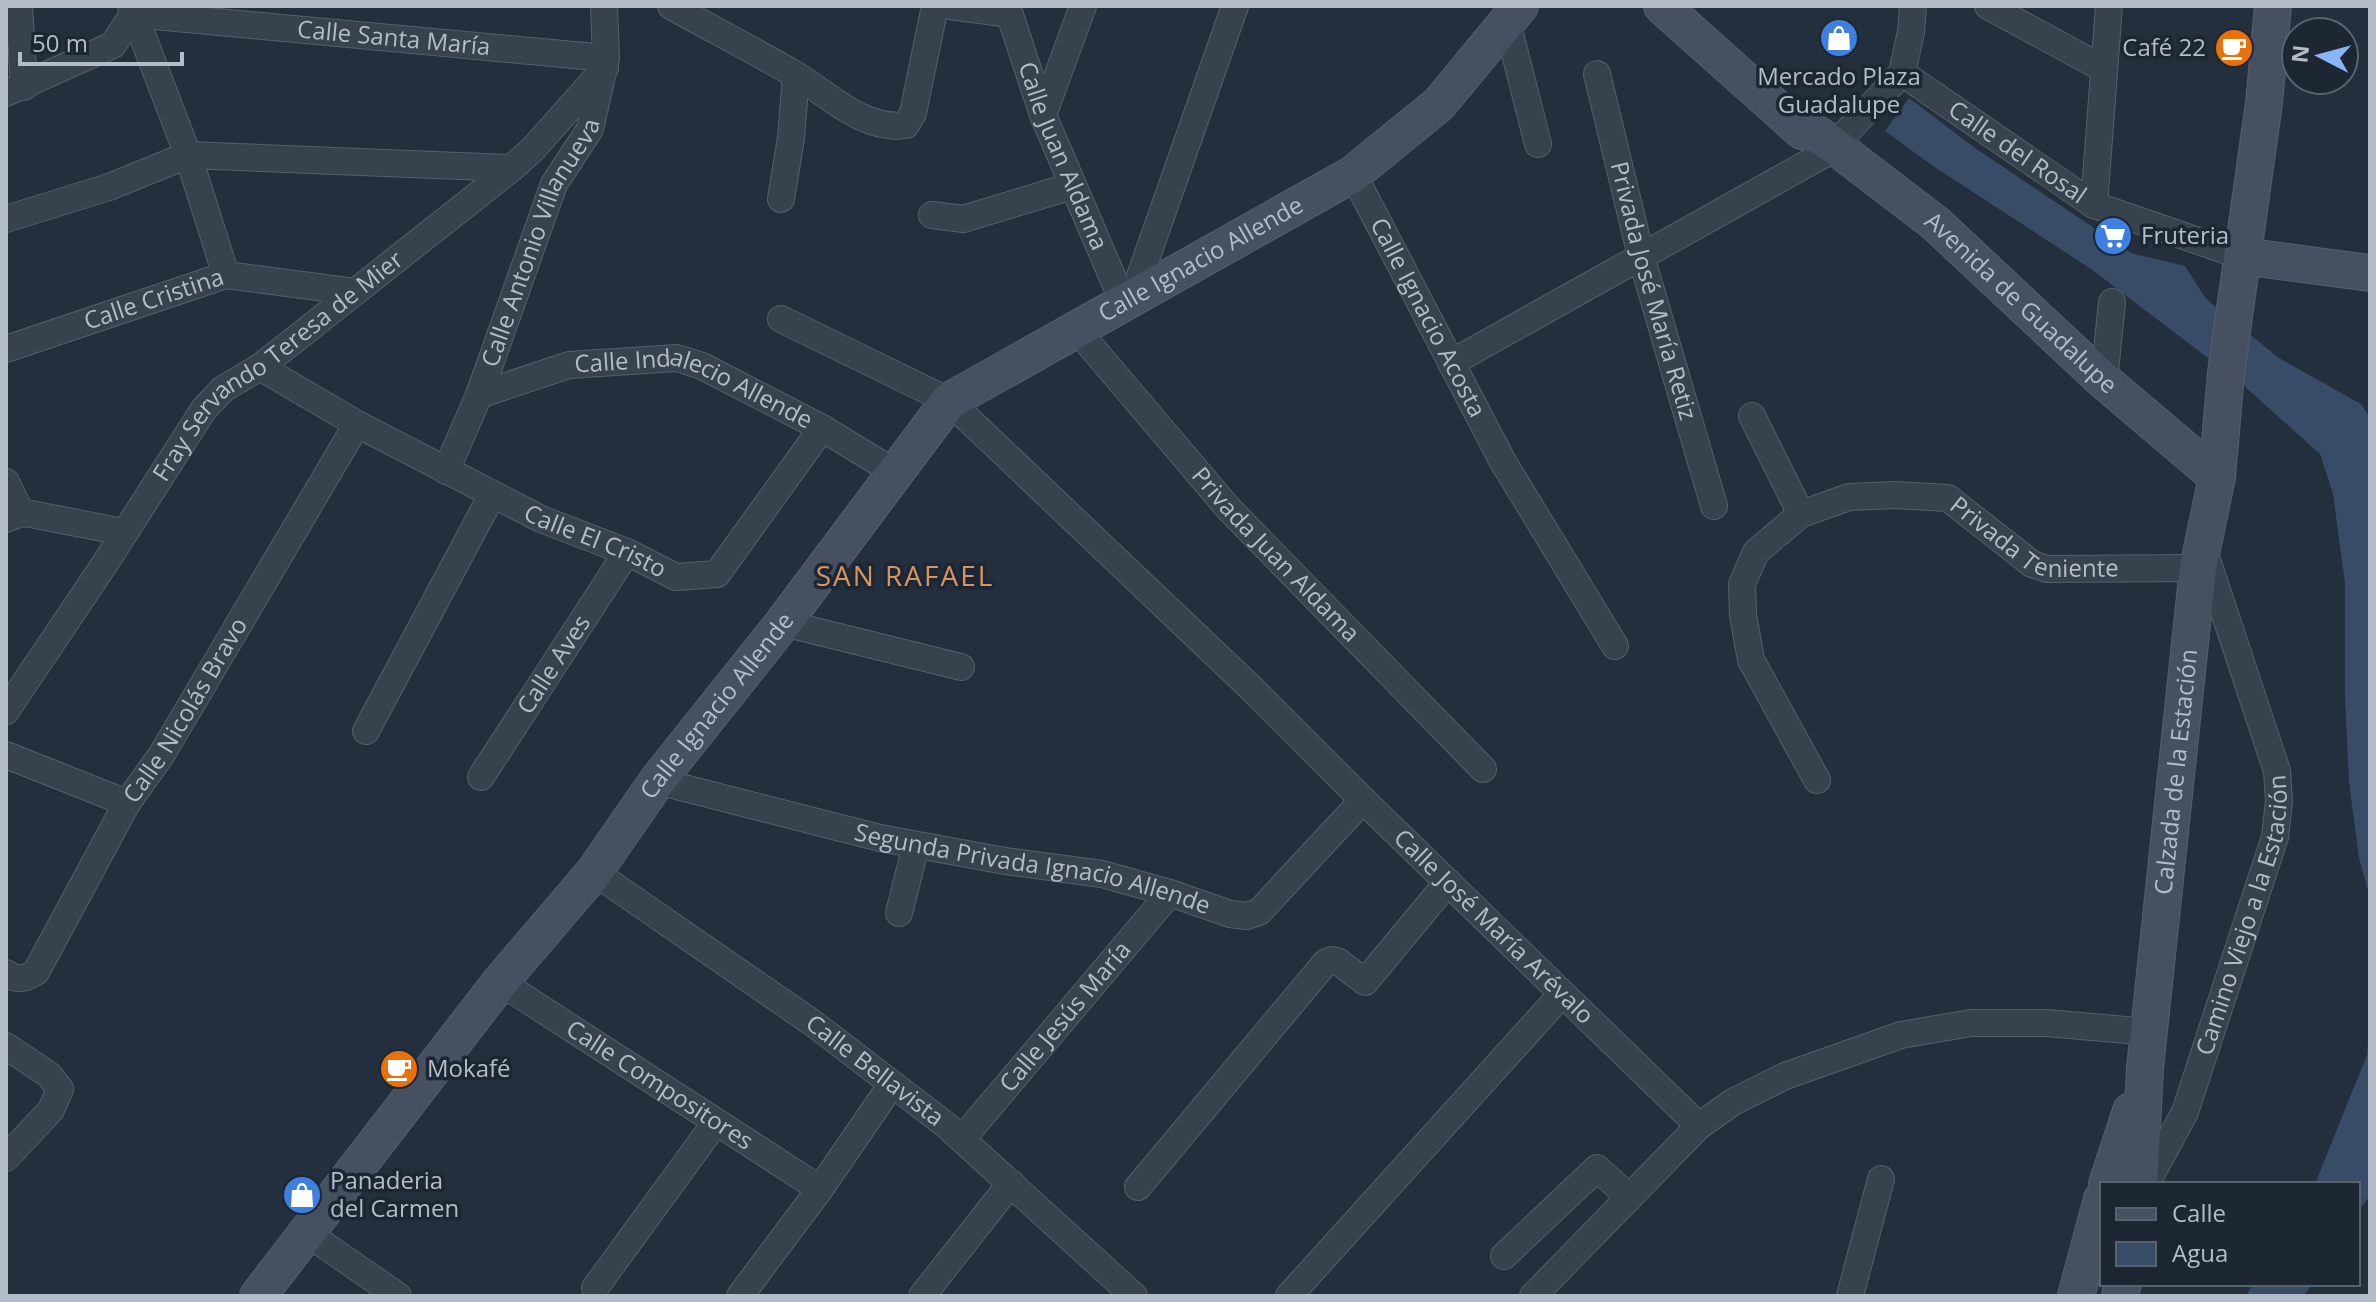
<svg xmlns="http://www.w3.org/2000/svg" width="2376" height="1302" viewBox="0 0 2376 1302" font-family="'Open Sans',sans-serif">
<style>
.water{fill:#394c67}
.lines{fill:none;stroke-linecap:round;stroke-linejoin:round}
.street-casing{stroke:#565f6c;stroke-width:28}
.secondary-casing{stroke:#565f6c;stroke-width:38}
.street{stroke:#38414e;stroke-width:26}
.secondary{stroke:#465061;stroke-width:36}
.labels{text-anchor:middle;stroke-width:7;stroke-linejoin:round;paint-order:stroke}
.street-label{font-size:24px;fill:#b4bcc9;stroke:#1d2633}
.poi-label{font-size:24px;fill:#b4bcc9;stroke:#1d2633;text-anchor:start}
.quarter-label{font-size:28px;letter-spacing:2px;fill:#d59563;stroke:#1d2633}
</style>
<rect width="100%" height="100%" fill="#242f3e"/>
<path class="water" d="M1909,98L1975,148L2131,253L2185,266L2206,299L2279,358L2361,404L2370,418V897L2359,858L2349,782L2345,698V583L2333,494L2320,454L2241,383L2091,269L1933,166L1885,131Z
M2370,1025V1196L2358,1211V1184H2315L2367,1055Z
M2253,1284H2312L2304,1296H2246Z"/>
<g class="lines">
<g class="street-casing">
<g id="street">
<path d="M19,6L24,87"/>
<path d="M131,6L188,155L226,275"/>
<path d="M671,6C712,29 755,51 796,75C829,95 864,131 906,125L913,113L935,6"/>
<path d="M950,6L1010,14"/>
<path id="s1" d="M1007,6L1043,115L1124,304"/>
<path d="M1988,6L2104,69"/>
<path id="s2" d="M133,14L606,58"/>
<path d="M1507,22L1538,144"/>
<path id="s3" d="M1902,73L2094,205L2242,256"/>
<path id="s4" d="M1597,74L1641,256L1714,506"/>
<path d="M6,93L113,45L133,14"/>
<path d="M1043,115L1083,6"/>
<path id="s5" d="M1353,174L1502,460L1615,646"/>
<path d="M781,199L791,138L796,75"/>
<path d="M2094,205L2109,6"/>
<path d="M932,215L963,219L1072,186"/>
<path d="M6,219L109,187L188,155L512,168"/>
<path d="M1132,299L1235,6"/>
<path id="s6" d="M781,319L949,401L1250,687L1363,800L1699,1126"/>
<path id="s7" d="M1077,330L1229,509L1483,769"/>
<path id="s8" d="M6,349L226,275L355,292"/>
<path d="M1451,363L1828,152L1902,73L1911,32L1913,6"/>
<path id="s9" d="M260,367L357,424L541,519L627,552L676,577L717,574L822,428"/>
<path d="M2104,381L2112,302"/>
<path id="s10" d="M479,395L569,365L677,358L702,366L822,428L896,473"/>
<path d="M1752,416L1801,514"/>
<path id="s11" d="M446,471L479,395L554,184L590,129L606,58L604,6"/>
<path d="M6,482L21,513"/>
<path d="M6,519L21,513L31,514L123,532"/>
<path d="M783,623L961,667"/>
<path id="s12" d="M6,711L106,562L204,409L223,389L260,367L512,168L533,149L605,68"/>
<path d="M366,731L492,495"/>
<path d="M6,755L127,803"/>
<path id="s13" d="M481,777L627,552"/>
<path id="s14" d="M1817,780L1751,660L1743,615L1742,584L1756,552L1801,514L1849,497L1895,495L1948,498L2032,564L2047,569L2198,568"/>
<path id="s15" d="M657,781L880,838L1005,861L1102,874L1170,893L1230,914L1246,916L1259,912L1363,800"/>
<path id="s16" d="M594,872L814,1024L946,1125L1134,1296"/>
<path d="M899,913L916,845"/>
<path id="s17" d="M6,973C17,981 25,979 36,972L127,803L162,754L357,424"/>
<path id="s18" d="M500,982L820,1189"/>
<path d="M6,1046L49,1075L60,1089L51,1110L6,1158"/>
<path id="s19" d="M962,1139L1170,893"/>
<path id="s20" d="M2146,1184L2185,1112L2275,837L2279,801L2277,771L2203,548"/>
<path d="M1138,1187L1326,962L1332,960L1339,962L1365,982L1448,882"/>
<path d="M307,1233L398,1296"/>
<path d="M1504,1256L1597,1168L1629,1197"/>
<path d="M595,1288L716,1122"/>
<path d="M740,1296L820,1189L892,1084"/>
<path d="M922,1296L1011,1183"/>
<path d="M1289,1296L1562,994"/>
<path d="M1533,1296L1699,1126L1733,1102L1785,1076L1901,1035L1971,1023H2047L2149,1032"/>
<path d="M1850,1296L1881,1179"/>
</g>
</g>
<g class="secondary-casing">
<g id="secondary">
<path id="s21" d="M1662,6L1802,131L1817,134L1833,145L1935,223L2104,381L2217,477"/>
<path d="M2242,256L2370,273"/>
<path d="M2107,1184L2131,1111"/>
<path id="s22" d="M2139,1184L2145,1068L2198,568L2217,477L2226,373L2264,103L2273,6"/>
<path id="s23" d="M258,1296L500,982L594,872L657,781L783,623L949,401L1353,174L1439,104L1520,6"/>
<path d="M2076,1296L2102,1199"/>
<path d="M2120,1296L2123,1284"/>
</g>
</g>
<use href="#street" class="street"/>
<use href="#secondary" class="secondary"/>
</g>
<defs>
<g id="shop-disc" transform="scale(2)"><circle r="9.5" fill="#3f7fe0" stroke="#1d2633"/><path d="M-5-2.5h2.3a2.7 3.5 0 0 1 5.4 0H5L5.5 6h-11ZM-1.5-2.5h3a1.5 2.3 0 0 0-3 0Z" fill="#fff"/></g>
<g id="cafe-disc" transform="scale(2)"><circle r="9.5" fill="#e8710a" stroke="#1d2633"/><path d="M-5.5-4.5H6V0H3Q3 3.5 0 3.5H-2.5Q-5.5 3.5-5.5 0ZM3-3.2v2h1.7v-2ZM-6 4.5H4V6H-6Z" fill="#fff"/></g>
<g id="supermarket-disc" transform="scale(2)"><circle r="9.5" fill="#3f7fe0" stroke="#1d2633"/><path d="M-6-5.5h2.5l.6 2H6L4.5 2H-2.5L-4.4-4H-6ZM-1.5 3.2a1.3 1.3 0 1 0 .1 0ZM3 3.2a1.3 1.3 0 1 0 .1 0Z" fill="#fff"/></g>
</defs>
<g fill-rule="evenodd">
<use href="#shop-disc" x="1839" y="38"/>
<use href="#cafe-disc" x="2234" y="48"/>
<use href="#supermarket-disc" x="2113" y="236"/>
<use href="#cafe-disc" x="399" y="1069"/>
<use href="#shop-disc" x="302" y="1195"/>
</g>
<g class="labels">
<g class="street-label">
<text dy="8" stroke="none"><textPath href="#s2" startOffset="262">Calle Santa María</textPath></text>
<text dy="8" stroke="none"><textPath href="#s3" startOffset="140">Calle del Rosal</textPath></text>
<text dy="8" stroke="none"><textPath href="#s1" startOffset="160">Calle Juan Aldama</textPath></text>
<text dy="8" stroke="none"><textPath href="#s11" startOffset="248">Calle Antonio Villanueva</textPath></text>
<text dy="8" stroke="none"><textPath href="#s23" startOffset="1420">Calle Ignacio Allende</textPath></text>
<text dy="8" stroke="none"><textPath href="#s4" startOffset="224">Privada José María Retiz</textPath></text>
<text dy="8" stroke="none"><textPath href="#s8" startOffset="156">Calle Cristina</textPath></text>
<text dy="8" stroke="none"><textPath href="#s21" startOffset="468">Avenida de Guadalupe</textPath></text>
<text dy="8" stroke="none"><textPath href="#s5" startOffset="162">Calle Ignacio Acosta</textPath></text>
<text dy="8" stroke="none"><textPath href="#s12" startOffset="444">Fray Servando Teresa de Mier</textPath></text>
<text dy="8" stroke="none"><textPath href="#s10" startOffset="226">Calle Indalecio Allende</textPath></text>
<text dy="8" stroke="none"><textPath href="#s14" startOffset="558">Privada Teniente</textPath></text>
<text dy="8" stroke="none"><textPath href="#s9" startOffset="378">Calle El Cristo</textPath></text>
<text dy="8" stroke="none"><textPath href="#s7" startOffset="300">Privada Juan Aldama</textPath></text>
<text dy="8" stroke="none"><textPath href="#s13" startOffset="134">Calle Aves</textPath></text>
<text dy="8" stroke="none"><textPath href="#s23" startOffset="748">Calle Ignacio Allende</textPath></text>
<text dy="8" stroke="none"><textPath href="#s17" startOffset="334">Calle Nicolás Bravo</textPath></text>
<text dy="8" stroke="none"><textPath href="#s22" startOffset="414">Calzada de la Estación</textPath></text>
<text dy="8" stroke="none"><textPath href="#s15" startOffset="386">Segunda Privada Ignacio Allende</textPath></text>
<text dy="8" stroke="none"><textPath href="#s20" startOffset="288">Camino Viejo a la Estación</textPath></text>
<text dy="8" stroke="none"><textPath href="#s6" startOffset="944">Calle José María Arévalo</textPath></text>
<text dy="8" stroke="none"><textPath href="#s19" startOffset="160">Calle Jesús María</textPath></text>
<text dy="8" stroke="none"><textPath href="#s16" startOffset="344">Calle Bellavista</textPath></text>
<text dy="8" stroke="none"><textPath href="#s18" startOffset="190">Calle Compositores</textPath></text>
</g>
<g class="poi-label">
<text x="2206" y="56" text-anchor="end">Café 22</text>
<text x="1839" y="85" text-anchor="middle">Mercado Plaza<tspan x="1839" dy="28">Guadalupe</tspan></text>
<text x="2141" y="244">Fruteria</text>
<text x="427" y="1077">Mokafé</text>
<text x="330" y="1189">Panaderia<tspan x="330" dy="28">del Carmen</tspan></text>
</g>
<g class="quarter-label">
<text x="905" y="586">SAN RAFAEL</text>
</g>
</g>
<rect width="2376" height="1302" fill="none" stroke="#b4bcc9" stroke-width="16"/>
<rect x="2100" y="1182" width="260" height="104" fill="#1d2633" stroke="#59626f" stroke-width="2"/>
<rect x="2116" y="1208" width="40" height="12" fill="#465061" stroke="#59626f" stroke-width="2"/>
<text x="2172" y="1222" font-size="24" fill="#b4bcc9">Calle</text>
<rect x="2116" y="1242" width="40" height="24" fill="#394c67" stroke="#59626f" stroke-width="2"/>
<text x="2172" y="1262" font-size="24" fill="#b4bcc9">Agua</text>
<g transform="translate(2320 56) rotate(276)"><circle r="38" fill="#1d2633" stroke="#59626f" stroke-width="2"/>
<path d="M0-6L14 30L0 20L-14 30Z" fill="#8ab4f8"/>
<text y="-12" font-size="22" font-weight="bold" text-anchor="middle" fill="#b4bcc9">N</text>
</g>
<path d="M20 52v12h162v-12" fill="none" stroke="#b4bcc9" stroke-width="4"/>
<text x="32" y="52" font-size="24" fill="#b4bcc9" stroke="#1d2633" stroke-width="6" paint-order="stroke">50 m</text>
</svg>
